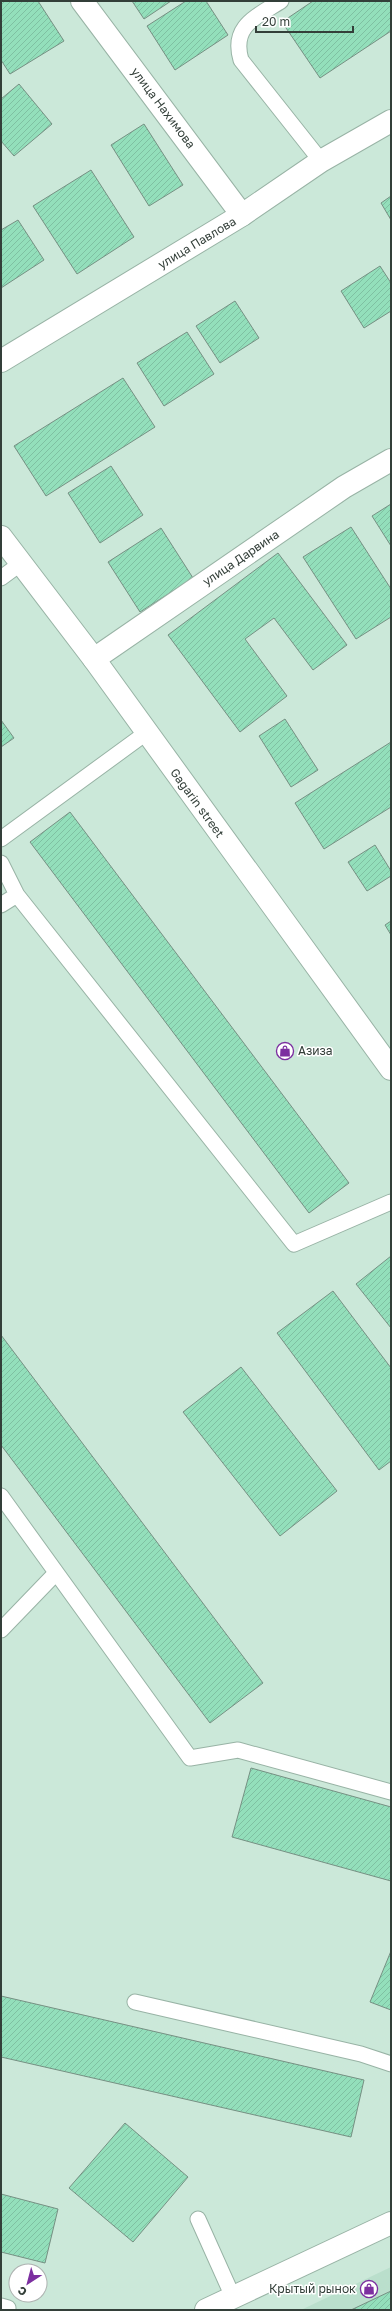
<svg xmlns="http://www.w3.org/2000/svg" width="392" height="2311" viewBox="0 0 392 2311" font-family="'Golos Text',sans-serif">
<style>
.built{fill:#badfcc}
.building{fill:url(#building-hatch);stroke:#769083}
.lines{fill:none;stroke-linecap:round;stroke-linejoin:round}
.lane-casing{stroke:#98b3a5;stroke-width:17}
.street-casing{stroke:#98b3a5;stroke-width:24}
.secondary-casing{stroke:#98b3a5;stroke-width:24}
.lane{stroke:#fff;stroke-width:15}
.street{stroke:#fff;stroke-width:22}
.secondary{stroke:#fff;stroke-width:22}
.labels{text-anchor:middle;stroke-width:3;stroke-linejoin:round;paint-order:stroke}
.street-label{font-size:12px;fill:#333f39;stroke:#fff}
.poi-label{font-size:12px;fill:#333f39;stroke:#fff;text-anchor:start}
</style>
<defs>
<pattern id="building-hatch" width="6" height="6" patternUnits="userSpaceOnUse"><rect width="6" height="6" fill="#93dfbb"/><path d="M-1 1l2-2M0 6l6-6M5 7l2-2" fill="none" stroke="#7fc0a2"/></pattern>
</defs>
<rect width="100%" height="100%" fill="#cbe8d9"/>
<path class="built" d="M391,2267V2310H301Z"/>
<path class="building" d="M1,1H38L64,41L10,74L1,60Z
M132,1H171L144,19Z
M186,1H206L228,35L175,70L147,26Z
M313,1H391V31L320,78L282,22Z
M19,84L52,124L14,156L1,141V99Z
M144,124L183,185L149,206L111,145Z
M91,170L134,237L77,274L33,206Z
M391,196V220L381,203Z
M18,220L44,260L1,288V230Z
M380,266L391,283V311L364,328L341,291Z
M235,301L259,338L220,363L196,326Z
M187,332L214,374L164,406L137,363Z
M123,378L155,427L46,496L14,446Z
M111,466L143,515L100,543L68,493Z
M391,504V546L372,516Z
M351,527L391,589V617L356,639L303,557Z
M161,528L193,578L140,612L108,562Z
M278,553L347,645L313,670L274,618L245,639L287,696L240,732L168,635Z
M285,719L318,770L291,787L259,736Z
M1,720L14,738L1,747Z
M391,742V807L324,849L295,803Z
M70,812L349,1183L309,1213L30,842Z
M375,845L391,871V876L367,891L348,862Z
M391,921V935L385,925Z
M391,1256V1328L356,1284Z
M333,1291L391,1368V1461L379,1470L277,1333Z
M1,1335L263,1683L210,1723L1,1445Z
M241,1367L337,1491L280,1536L183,1412Z
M251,1768L391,1807V1881L232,1837Z
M391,1951V2010L370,2002Z
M1,1996L364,2080L351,2137L1,2057Z
M125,2123L188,2177L133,2242L69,2188Z
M1,2194L58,2209L45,2263L1,2252Z
M391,2291V2310H351Z"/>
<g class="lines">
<g class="lane-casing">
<path id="lane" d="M281,1C256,17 231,26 241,60L321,161
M1,578L20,564
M1,839L146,733
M1,863L17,895L1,905
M17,895L294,1244L391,1202
M1,1496L190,1758L238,1750L391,1792
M1,1630L55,1574
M135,2002L361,2054L391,2064
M198,2219L233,2297
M1,2306L8,2308"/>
</g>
<g class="street-casing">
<path id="street" d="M82,1L242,215
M94,659L344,487L391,460
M206,2310L391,2223"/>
</g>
<g class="secondary-casing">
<path id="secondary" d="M1,361L242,215L321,161L391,121
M1,537L94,659L391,1069"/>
</g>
<use href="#lane" class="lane"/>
<use href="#street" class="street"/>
<use href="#secondary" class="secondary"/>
</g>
<defs>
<g id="shop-ring" transform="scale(0.9)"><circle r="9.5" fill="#fff" stroke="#7c2fa0" stroke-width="1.5"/><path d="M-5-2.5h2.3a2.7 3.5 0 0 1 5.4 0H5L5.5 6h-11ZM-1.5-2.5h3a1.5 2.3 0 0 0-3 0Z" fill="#7c2fa0"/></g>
</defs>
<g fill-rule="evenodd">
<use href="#shop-ring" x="285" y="1051"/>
<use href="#shop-ring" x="369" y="2289"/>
</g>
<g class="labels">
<g class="street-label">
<text transform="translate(163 108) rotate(53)" y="4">улица Нахимова</text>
<text transform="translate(197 243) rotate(-31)" y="4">улица Павлова</text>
<text transform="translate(241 558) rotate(-34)" y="4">улица Дарвина</text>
<text transform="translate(197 803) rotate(54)" y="4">Gagarin street</text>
</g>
<g class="poi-label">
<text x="298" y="1055">Азиза</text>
<text x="356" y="2293" text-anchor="end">Крытый рынок</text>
</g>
</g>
<rect width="392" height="2311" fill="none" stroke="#333f39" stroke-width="4"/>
<g transform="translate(28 2283) rotate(216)"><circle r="19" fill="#ffffff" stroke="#adb2b0"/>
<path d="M0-3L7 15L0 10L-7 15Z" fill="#7c2fa0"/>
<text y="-6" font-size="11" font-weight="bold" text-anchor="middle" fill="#333f39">С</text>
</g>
<path d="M256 26v6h97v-6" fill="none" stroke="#333f39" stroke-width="2"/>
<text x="262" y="26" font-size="12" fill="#333f39" stroke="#ffffff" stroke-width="3" paint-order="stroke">20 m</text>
</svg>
